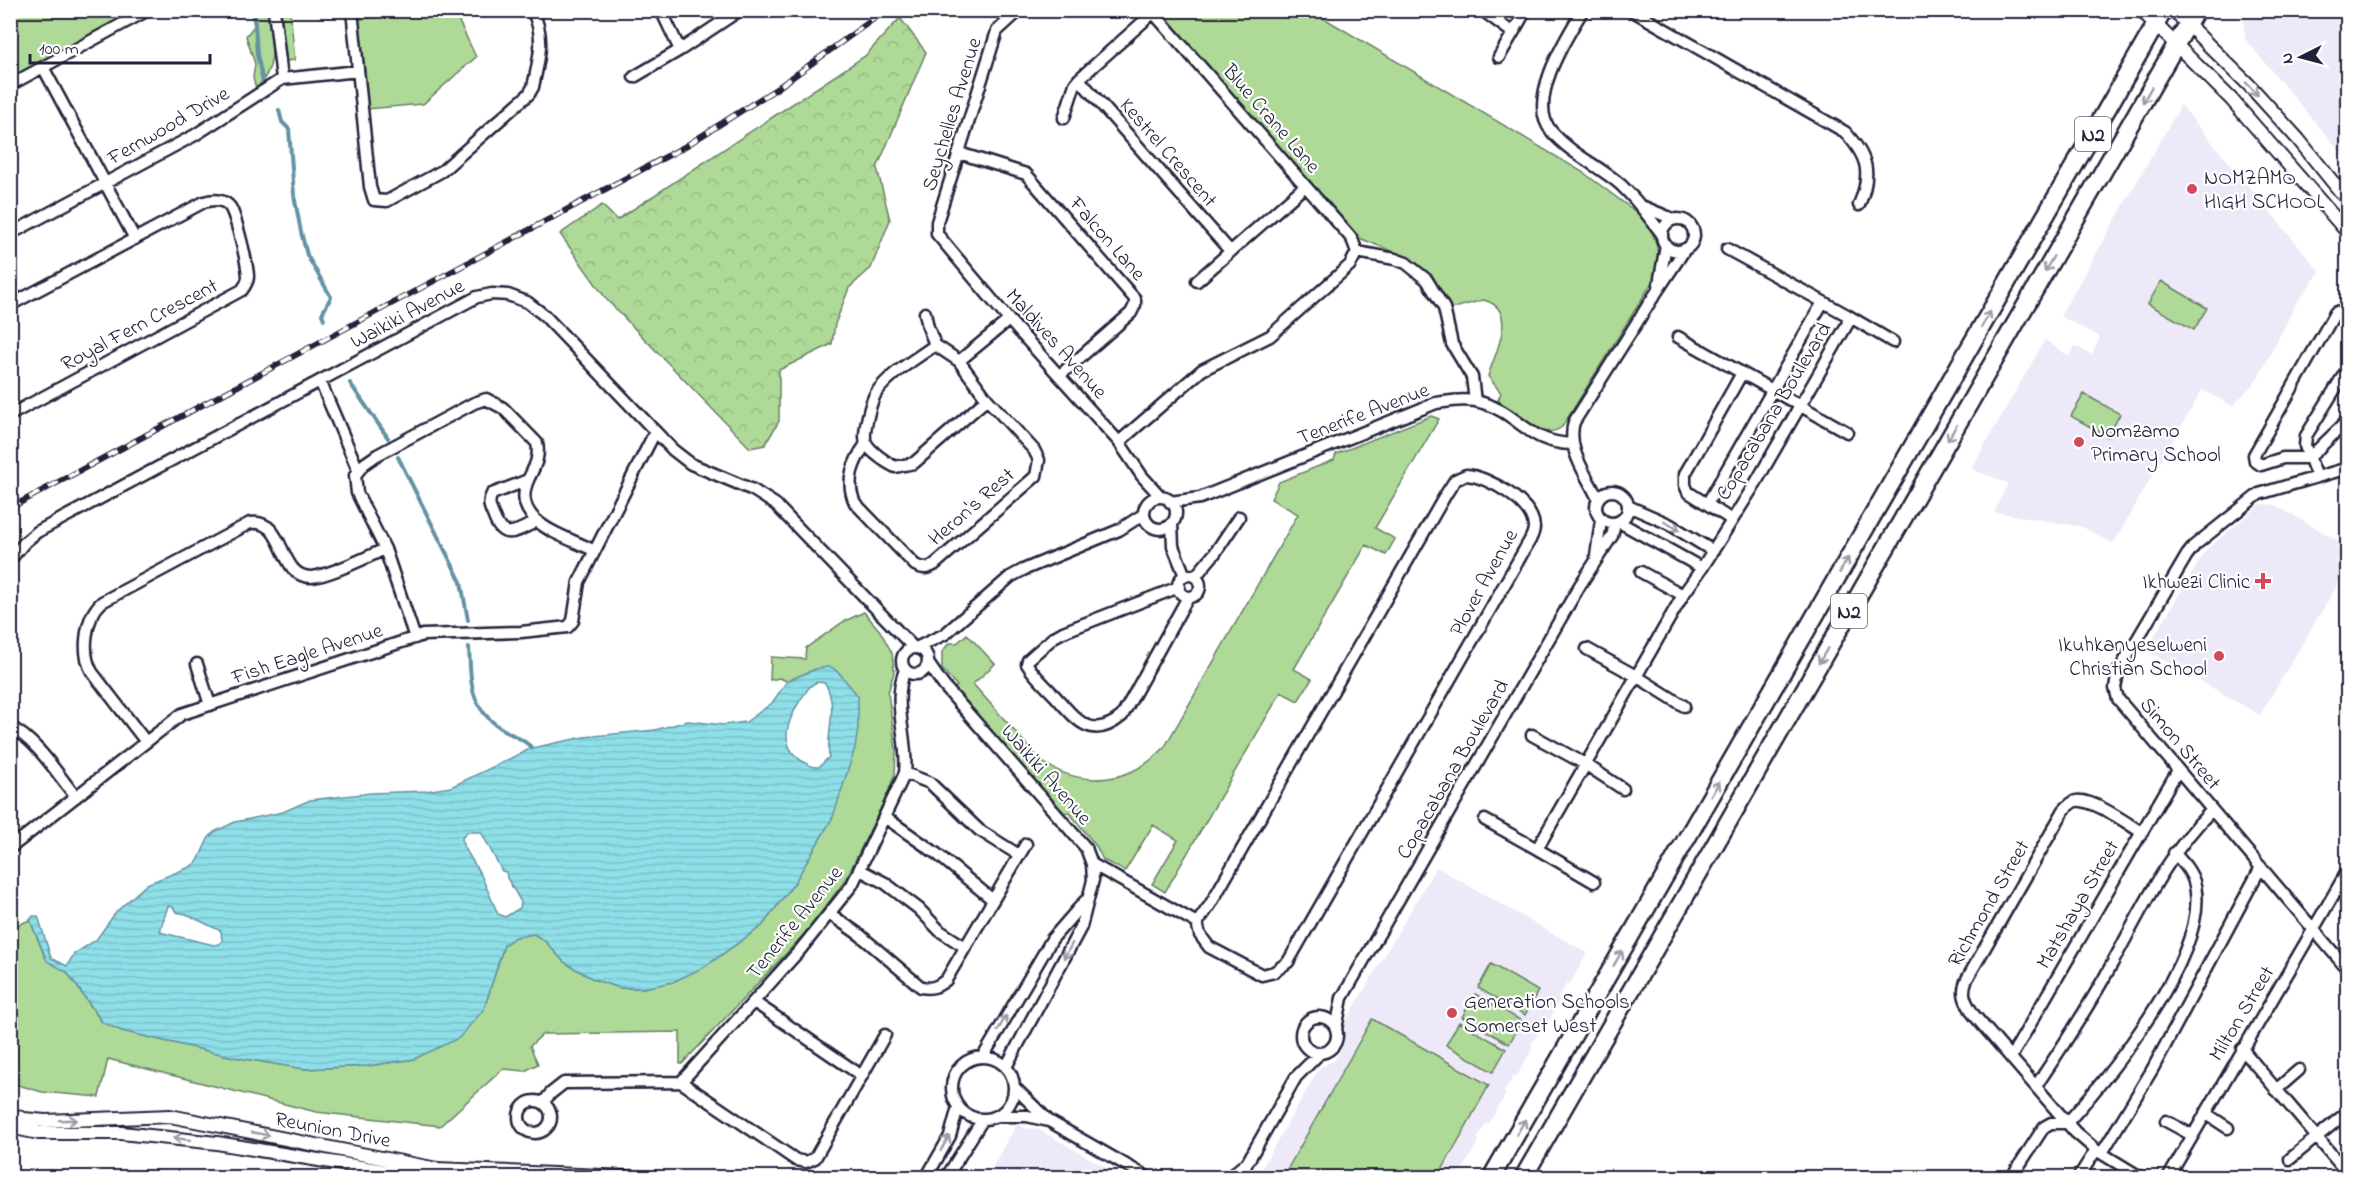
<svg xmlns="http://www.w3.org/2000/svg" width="2358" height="1188" viewBox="0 0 2358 1188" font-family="'Indie Flower',sans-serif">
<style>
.built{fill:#eee9f8}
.green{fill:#aed996;stroke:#687e68;stroke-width:1.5}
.forest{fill:url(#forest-crowns);stroke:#687e68;stroke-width:1.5}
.water{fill:url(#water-rules);stroke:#6393a3;stroke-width:1.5;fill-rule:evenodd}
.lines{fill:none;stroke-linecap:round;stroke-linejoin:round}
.stream{stroke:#6393a3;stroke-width:4}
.minor-casing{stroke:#22223b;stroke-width:15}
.tertiary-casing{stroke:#22223b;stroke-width:16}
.trunk-casing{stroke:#22223b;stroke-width:21}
.minor{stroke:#fff;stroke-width:10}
.tertiary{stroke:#fff;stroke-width:12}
.trunk{stroke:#fff;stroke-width:16}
.rail-casing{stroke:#22223b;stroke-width:6}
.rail{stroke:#fff;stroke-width:4;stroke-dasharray:11;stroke-linecap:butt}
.oneway{stroke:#9c9ca7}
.poi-dot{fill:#d1495b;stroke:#fff;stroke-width:2}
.labels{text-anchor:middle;stroke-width:4.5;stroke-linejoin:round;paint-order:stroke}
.shield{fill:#fff;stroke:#646476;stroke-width:1.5}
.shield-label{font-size:20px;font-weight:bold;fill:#22223b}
.street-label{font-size:21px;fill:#22223b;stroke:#fff}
.poi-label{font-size:21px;fill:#22223b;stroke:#fff;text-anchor:start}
</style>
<defs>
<pattern id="forest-crowns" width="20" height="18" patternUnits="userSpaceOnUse" patternTransform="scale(1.5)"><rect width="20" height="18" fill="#aed996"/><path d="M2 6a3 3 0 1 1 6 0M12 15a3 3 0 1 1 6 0" fill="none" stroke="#95ba82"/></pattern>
<pattern id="water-rules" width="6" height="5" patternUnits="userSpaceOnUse" patternTransform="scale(1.5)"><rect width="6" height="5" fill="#8edfe8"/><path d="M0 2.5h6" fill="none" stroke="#7abfc8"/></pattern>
</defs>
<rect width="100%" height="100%" fill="#fff"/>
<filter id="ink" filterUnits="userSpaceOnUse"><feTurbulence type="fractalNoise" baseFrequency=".0167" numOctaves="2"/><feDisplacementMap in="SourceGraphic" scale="12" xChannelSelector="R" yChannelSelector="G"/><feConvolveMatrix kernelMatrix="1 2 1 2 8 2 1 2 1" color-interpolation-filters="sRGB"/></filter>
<g filter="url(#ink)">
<path class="built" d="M2243,11H2347V160L2245,39Z
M2181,105L2320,272L2297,302L2257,380L2233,406L2202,390L2113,544L2083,527L1994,512L2008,483L1971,469L2045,340L2069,356L2075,346L2092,355L2100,337L2060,316Z
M2261,504L2275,505L2347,546L2348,567L2260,715L2146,650L2206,550Z
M1436,867L1587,953L1570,984L1567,983L1558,998L1560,1000L1543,1031L1540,1030L1531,1045L1533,1047L1516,1078L1513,1077L1504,1092L1506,1094L1488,1125L1486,1124L1477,1139L1479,1141L1461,1172L1459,1171L1455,1177L1256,1178L1320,1067L1334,1061L1344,1044L1345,1023Z
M1017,1124L1024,1128L1038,1129L1123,1177H987Z"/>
<path class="green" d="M11,11H140L11,80Z
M251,11H268C271,42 280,64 256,89L253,78L255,64L246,36L254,26Z
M281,11H290L295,60L286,61Z
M405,11H454L476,57L423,104L367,109L358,19L401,15Z
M1158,11H1312L1584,173L1644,218C1657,237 1661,255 1655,278L1562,427C1540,443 1514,413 1498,400L1501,393L1488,376C1495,353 1520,308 1483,300L1451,309L1427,271L1399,254L1357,237Z
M2161,281L2207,308L2194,330L2148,304Z
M2084,394L2120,414L2108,437L2071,416Z
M1431,416L1439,419L1375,528L1395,539L1386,555L1366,545L1294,669L1312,679L1298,701L1281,692L1165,892L1152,884L1178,840L1153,825L1125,871L1103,860L1096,846L1069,812L1064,813L954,689L957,686L942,669V652L949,643H957L967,634L995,664L973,684L1041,761C1082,789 1130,784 1164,748L1298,514L1271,499L1279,482L1334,460L1336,454Z
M864,612L880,631L892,653L894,672L888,693L896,750L895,773L888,793L846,879L809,929L682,1064H680V1032L543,1034L530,1046L538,1064L525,1071L503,1069L440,1126L316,1112L108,1059L99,1097L42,1092L11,1083L10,928L30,920L45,957L67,972L101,1021L122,1031L234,1057L304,1069L367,1066L414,1059L484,1009L504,945L515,937L534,934L545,941L564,962L593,979L620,988H644L704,967L762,926L795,882L851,689L840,674L816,669L787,681L779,678L770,680L771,657L805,659L806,648L843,622Z
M1491,964L1538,991L1525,1015L1478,988Z
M1475,994L1522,1021L1509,1044L1462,1017Z
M1372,1019L1489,1085L1438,1177H1283Z
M1459,1022L1506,1049L1493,1072L1446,1045Z"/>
<path class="forest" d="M900,18L926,52L877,168L890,220L871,268L849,288L835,324L832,344L779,370V421L765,445L750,448L607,300L560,234L602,205L617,220L865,56Z"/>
<path class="water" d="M827,667L833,668L840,674L858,696V729L855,748L833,817L795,882L762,926L704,967L673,982L644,988H620L593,979L564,962L545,941L534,934L515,937L504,945L484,1009L459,1038L414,1059L367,1066L304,1069L234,1057L122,1031L103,1023L67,972L47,961L30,920L33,916H38L51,958L67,966L74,954L96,940L116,912L147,884L190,867L198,861L208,839L214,832L235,822L283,812L310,800L371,793L425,791L451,787L532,748L584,737L655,730L688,721L724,725L746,722L772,703L787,681L816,669ZM817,682L825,683C839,707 826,731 829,757L819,767C812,768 808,764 802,761C777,745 788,719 801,699C807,691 808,686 817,682ZM467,832H481L502,871L506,872L507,878L521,902L520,908L505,917L498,914L481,875L463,845L462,838ZM168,906L173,907L176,912L186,914L221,931L222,941L219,944L214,945L163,933L160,931Z"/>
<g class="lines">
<path class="stream" d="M254,10L257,55L263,82
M279,110L282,122L289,129L294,195L301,232L307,255L331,297L322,314L324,319
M350,383L388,438
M398,457L461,582L468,620
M469,647C471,683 469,709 504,730C514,737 523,738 532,748"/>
<g class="minor-casing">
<path id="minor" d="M274,10L282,79
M352,10L370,187L374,200L387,201L442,171L529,94L533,87C539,58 546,38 532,10
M661,10L680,50L740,10
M1020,10L997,31L937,222V234L1009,320L1119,442L1142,476L1161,497
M1482,10L1513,33L1499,57
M1583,10C1566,38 1525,102 1552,132C1571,154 1599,166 1621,185C1638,201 1648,216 1662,234
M1631,10L1845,132C1868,157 1872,173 1859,205
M1513,33L1526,10
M43,67L135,239
M634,77L680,50
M1079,79L1230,251
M10,85L148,10
M1064,118L1075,84L1079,79L1153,13
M959,153L1026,174L1135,299V305L1131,313L1060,375
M1644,207L1673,219
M1662 235a16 16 0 1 1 32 0a16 16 0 1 1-32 0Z
M10,234L195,135L282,79L358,71
M1357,252L1395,259L1406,263L1427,280L1444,308L1452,344L1472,377L1475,401
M1197,281L1305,186
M1659,284L1666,245
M10,305L204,202C213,199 224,199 230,207C236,216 248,266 248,277C248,282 245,286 242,290L10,415
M1847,315L1893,342
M2348,315L2340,311L2335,313L2254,455L2255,461L2261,465L2283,458H2309L2348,420
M1678,337L1742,373
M935,345C916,359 890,373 876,393C871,401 862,434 866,443C871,452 886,462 895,467L914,463L987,399
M959,361L1009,320
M320,381L358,470
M1119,442L1202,370L1270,336L1350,265L1357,252L1352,239L1151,10
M866,444C853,462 845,481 855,503L915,565C923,569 927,569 934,565L1036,476L1039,460L1034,450L987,399L959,361L935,345L928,327L925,313
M2348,468L2259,494L2195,545L2187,555L2118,672L2115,688L2118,699L2348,970
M1466,475C1487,476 1533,502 1534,527C1534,531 1532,536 1530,540L1288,962L1274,972L1262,975L1209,947L1200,935L1197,923L1210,905L1446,494L1455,480Z
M2317,477L2305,446L2306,436L2348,368
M528,480L492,494C487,503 490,508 494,517C503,543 519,530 537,521
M1596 507a16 16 0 1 1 32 0a16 16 0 1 1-32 0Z
M1144 513a16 16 0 1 1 32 0a16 16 0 1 1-32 0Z
M1598,499C1587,475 1566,450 1574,422L1648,305L1685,249
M1170,502L1200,498L1436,403C1452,401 1468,398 1483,403C1520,414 1527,443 1572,444
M1707,504L1823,302
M1628,506L1669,524L1713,551
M1732,520L1688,492L1685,485V474L1742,373L1847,432
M1619,522L1702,568
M1172,523L1173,546L1185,576
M1596,556L1601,520
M10,560L25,542L37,532L477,297L492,294L508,295L527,302L544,315L673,450L691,464L753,490L775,504L913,647
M1641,572L1683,595
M1178 586a11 11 0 1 1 22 0a11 11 0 1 1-22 0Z
M1195,577L1215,553L1239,517
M1179,587L1063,632L1054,637L1028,660L1027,664C1034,676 1046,686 1055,696C1076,719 1091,742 1122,716L1188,597
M415,638L385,549L357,493L355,475L364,464L377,455L474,403L486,399L503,408L537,443C540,457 535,466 529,478C508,522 563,535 593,550
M918,647L945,634L1010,577L1023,570L1119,530L1144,514
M902 661a13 13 0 1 1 26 0a13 13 0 1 1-26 0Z
M1587,649L1636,676L1684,706
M928,663L944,686L1086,848L1092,864L1093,880L1081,927L1006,1067
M197,664L210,705
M10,727C36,739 58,775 76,797
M1532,735L1585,764L1623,789
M146,742L92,672C81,653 85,617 102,602L250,523C287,518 277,577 311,577C329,576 367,557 385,549
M905,773L930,783L979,830L1019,855
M886,818L937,854L993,900
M1485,820L1537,849L1683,595L1702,568L1755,484L1848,323L1847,315L1727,249
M2141,832C2127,823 2092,798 2076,801C2071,802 2068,806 2064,810L1967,979C1960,993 1966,1003 1974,1015L2075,1132L2096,1150L2142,1178
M10,848L182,714L423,635L521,632L568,627L573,621L579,582L655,432
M1537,849L1594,882
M1092,864L1197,923
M860,870L885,883L919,909L940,931L965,947
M830,914L860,935L921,987C932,989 937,987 946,980L1026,844
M754,1002L862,1076
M1301 1035a18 18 0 1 1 36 0a18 18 0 1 1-36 0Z
M1336,1029L1342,998L1580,585L1612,536L1615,524
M2242,1049L2348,1174
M952 1088a31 31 0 1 1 62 0a31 31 0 1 1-62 0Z
M983,1057L1052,939L1085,901
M2011,1057L2178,770
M681,1082L800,950L852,885L905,773C909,739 891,703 905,670
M2036,1086C2063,1046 2090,1005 2113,962C2142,909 2168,853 2212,810
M1014,1087L1049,1121
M2276,1090L2299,1070
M519 1117a16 16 0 1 1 32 0a16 16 0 1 1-32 0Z
M543,1103L550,1094L564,1083L681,1082L796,1160L806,1162L815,1158L885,1035
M2205,1113L2228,1128
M998,1116H1027L1049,1121L1149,1178
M2166,1121L2192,1135
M2102,1153L2152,1070L2261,867
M2290,1159L2340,1118
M926,1178L950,1136L958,1107
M946,1178L983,1119
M1228,1178L1244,1165
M1240,1178L1247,1163L1296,1077L1319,1054
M2011,1178L2044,1127L2051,1123H2067C2111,1074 2204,959 2196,892C2195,876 2185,864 2174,853
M2078,1178L2096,1150
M2168,1178L2348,870"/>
</g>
<g class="tertiary-casing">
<path id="tertiary" d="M2141,10L2231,99L2348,233
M2173,10L2249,85L2298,139L2348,201
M10,1114L24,1119L45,1121L170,1116L437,1169L650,1178
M10,1127L39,1133H121L217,1143L426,1178"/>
</g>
<g class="trunk-casing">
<path id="trunk" d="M1491,1178L2164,10
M1523,1178L2196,10"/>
</g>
<use href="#minor" class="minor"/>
<use href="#tertiary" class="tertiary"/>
<use href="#trunk" class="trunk"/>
<g class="rail-casing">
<path id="rail" d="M10,508L684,147L776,89L886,10"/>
</g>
<use href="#rail" class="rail"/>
</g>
<defs><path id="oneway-shaft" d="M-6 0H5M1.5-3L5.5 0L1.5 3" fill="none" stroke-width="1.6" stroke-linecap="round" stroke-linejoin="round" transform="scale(1.5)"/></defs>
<g class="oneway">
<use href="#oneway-shaft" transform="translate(2252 89) rotate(47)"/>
<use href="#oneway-shaft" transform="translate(2147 95) rotate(120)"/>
<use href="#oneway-shaft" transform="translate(2049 264) rotate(120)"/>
<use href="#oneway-shaft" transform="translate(1986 319) rotate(-60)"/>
<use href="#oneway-shaft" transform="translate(1952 433) rotate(120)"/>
<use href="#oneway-shaft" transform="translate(1672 526) rotate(28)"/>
<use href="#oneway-shaft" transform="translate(1844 565) rotate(-60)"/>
<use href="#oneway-shaft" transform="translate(1823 656) rotate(120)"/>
<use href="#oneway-shaft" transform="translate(1715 789) rotate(-60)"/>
<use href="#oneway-shaft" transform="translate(1068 951) rotate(118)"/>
<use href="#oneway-shaft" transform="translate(1618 958) rotate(-60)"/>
<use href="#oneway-shaft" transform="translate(1002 1023) rotate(-60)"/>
<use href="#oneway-shaft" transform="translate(68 1120) rotate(-2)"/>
<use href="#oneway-shaft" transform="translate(1521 1127) rotate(-60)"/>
<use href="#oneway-shaft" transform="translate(261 1134) rotate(11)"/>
<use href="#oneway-shaft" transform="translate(182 1139) rotate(-174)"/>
<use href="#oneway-shaft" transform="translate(945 1143) rotate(-61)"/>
</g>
</g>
<g class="poi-dot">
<circle cx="2192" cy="189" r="6"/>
<circle cx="2079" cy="442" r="6"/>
<path d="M2260 572h6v6h6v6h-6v6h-6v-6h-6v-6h6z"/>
<circle cx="2219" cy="656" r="6"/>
<circle cx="1452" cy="1013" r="6"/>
</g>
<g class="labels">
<g class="shield">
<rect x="2075" y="117" width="36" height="34" rx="4.5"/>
<rect x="1831" y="594" width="36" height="34" rx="4.5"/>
</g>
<g class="shield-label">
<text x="2093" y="141">N2</text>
<text x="1849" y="618">N2</text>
</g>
<g class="street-label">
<text transform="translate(951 114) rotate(-73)" y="7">Seychelles Avenue</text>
<text transform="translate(1272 118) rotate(49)" y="7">Blue Crane Lane</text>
<text transform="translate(168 125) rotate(-30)" y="7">Fernwood Drive</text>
<text transform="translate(1169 152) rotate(49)" y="7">Kestrel Crescent</text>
<text transform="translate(1108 238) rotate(49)" y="7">Falcon Lane</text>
<text transform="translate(407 313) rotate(-28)" y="7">Waikiki Avenue</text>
<text transform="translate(139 324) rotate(-28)" y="7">Royal Fern Crescent</text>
<text transform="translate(1057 343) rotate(48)" y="7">Maldives Avenue</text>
<text transform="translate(1773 411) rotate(-59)" y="7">Copacabana Boulevard</text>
<text transform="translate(1363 413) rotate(-21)" y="7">Tenerife Avenue</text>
<text transform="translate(971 506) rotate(-41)" y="7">Heron's Rest</text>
<text transform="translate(1483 582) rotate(-61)" y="7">Plover Avenue</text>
<text transform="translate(307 653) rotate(-18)" y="7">Fish Eagle Avenue</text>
<text transform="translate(2181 743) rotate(50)" y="7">Simon Street</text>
<text transform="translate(1452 769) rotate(-60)" y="7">Copacabana Boulevard</text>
<text transform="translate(1047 774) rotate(49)" y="7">Waikiki Avenue</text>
<text transform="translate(1988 903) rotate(-60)" y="7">Richmond Street</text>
<text transform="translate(2077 904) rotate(-60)" y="7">Matshaya Street</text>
<text transform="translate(794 922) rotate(-51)" y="7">Tenerife Avenue</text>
<text transform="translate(2241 1013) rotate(-59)" y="7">Milton Street</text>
<text transform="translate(333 1129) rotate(11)" y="7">Reunion Drive</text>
</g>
<g class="poi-label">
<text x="2204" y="184">NOMZAMO<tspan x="2204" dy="24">HIGH SCHOOL</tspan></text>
<text x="2091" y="437">Nomzamo<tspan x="2091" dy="24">Primary School</tspan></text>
<text x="2250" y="588" text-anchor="end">Ikhwezi Clinic</text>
<text x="2207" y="651" text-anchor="end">Ikuhkanyeselweni<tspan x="2207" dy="24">Christian School</tspan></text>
<text x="1464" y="1008">Generation Schools<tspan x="1464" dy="24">Somerset West</tspan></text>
</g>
</g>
<rect width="2358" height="1188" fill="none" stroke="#fff" stroke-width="36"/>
<rect x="18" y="18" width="2322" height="1152" fill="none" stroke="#22223b" stroke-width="2" filter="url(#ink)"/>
<g transform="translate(2301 57) rotate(264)" stroke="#ffffff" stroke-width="4.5" paint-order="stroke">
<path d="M0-4.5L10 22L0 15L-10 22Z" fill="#22223b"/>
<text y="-9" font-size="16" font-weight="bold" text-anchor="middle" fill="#22223b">N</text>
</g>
<path d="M30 54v9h180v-9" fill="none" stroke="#22223b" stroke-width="3"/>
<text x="39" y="54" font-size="18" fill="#22223b" stroke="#ffffff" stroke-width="4.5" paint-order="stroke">100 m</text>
</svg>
